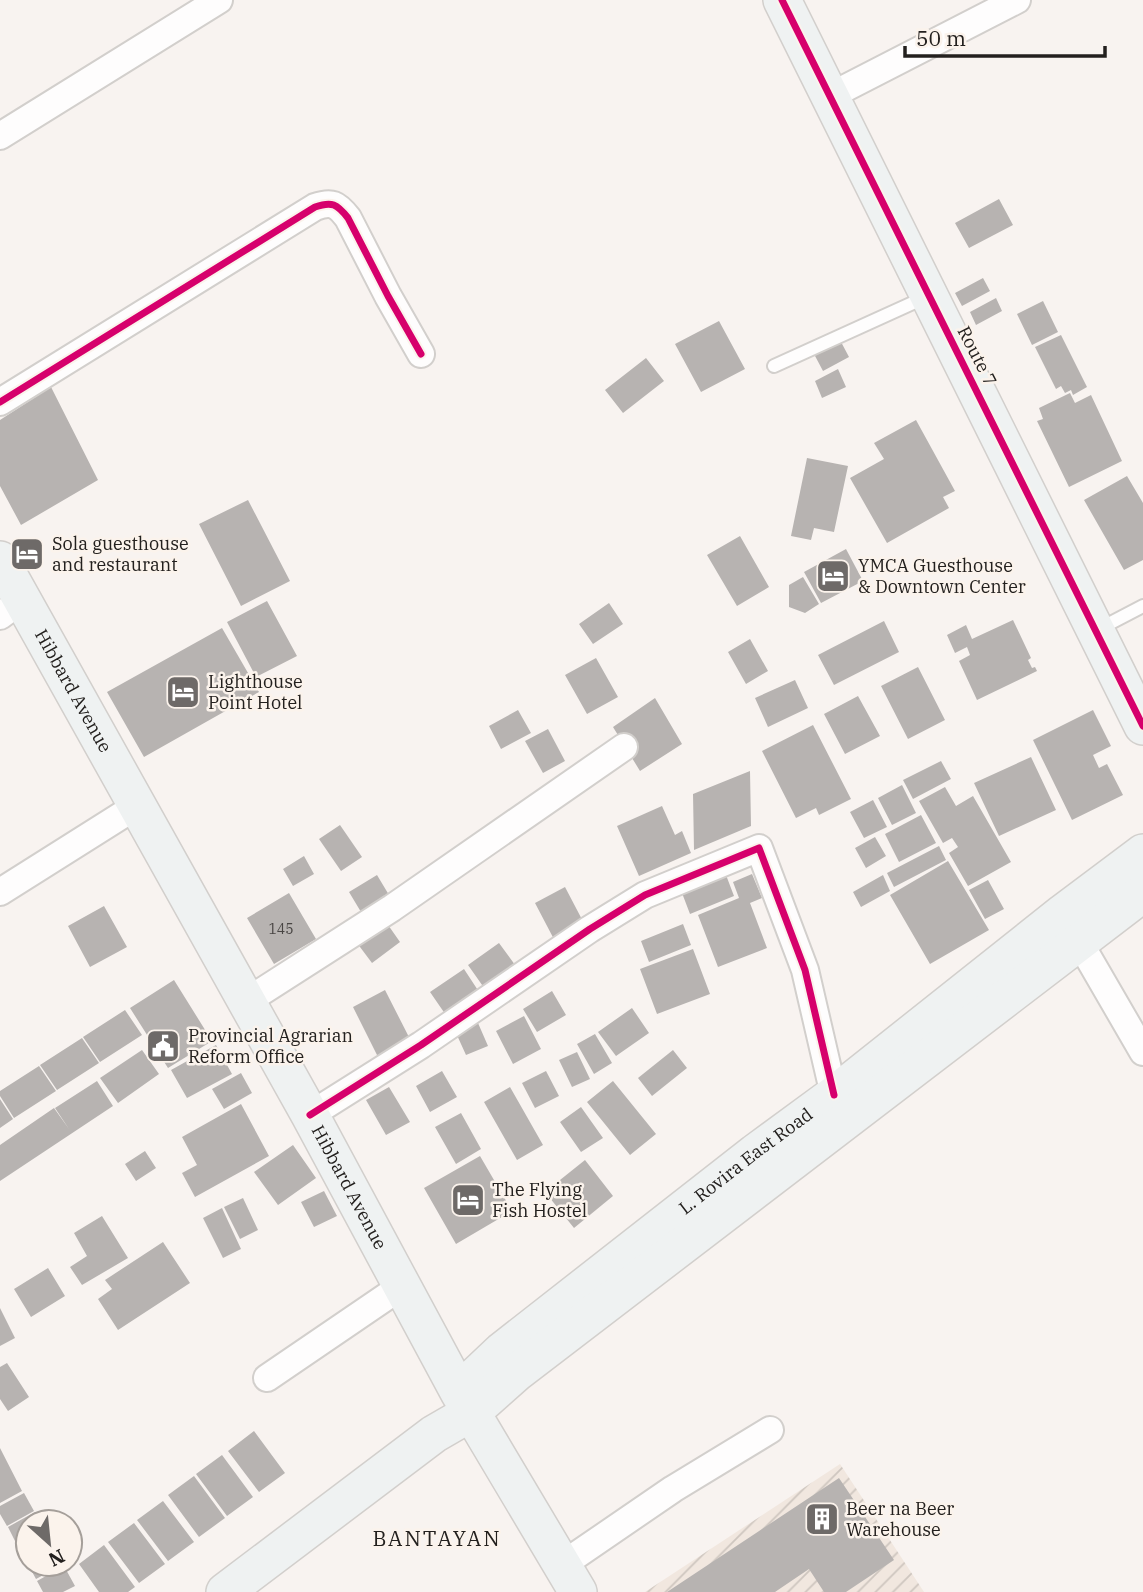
<svg xmlns="http://www.w3.org/2000/svg" width="1143" height="1592" viewBox="0 0 1143 1592" font-family="'IBM Plex Serif',serif">
<style>
.industrial{fill:url(#industrial-furrows)}
.building{fill:#b7b3b1}
.lines{fill:none;stroke-linecap:round;stroke-linejoin:round}
.lane-casing{stroke:#d2cfcc;stroke-width:16}
.street-casing{stroke:#d2cfcc;stroke-width:30}
.secondary-casing{stroke:#d2cfcc;stroke-width:40}
.lane{stroke:#fefdfd;stroke-width:12}
.street{stroke:#fefdfd;stroke-width:26}
.secondary{stroke:#eff2f2;stroke-width:37}
.cycleway-casing{stroke:#fbf3ec;stroke-width:11}
.cycleway{stroke:#d6006c;stroke-width:7}
.labels{text-anchor:middle;stroke-width:5;stroke-linejoin:round;paint-order:stroke}
.number-label{font-size:14px;fill:#484543}
.street-label{font-size:18px;fill:#23201e;stroke:#fbf3ec}
.poi-label{font-size:18px;fill:#23201e;stroke:#fbf3ec;text-anchor:start}
.quarter-label{font-size:21px;letter-spacing:2px;fill:#23201e;stroke:#fbf3ec}
</style>
<defs>
<pattern id="industrial-furrows" width="10" height="10" patternUnits="userSpaceOnUse" patternTransform="scale(1.75)"><rect width="10" height="10" fill="#f1e7df"/><path d="M-1 1l2-2M0 10L10 0M9 11l2-2" fill="none" stroke="#cec6bf"/></pattern>
</defs>
<rect width="100%" height="100%" fill="#f8f3f0"/>
<path class="industrial" d="M840,1464L924,1592H645Z"/>
<path class="building" d="M999,199L1013,225L969,248L955,223Z
M983,278L990,291L962,306L955,293Z
M996,298L1002,311L976,325L970,312Z
M1043,301L1058,332L1032,345L1017,314Z
M719,321L745,369L701,392L675,344Z
M1061,335L1087,387L1073,395L1071,390L1065,393L1061,386L1056,389L1035,347Z
M840,340L849,357L823,371L814,354Z
M646,358L664,381L623,413L605,390Z
M838,369L846,387L822,398L815,381Z
M51,387L98,480L21,525L0,486V420Z
M1070,393L1075,403L1091,395L1122,461L1069,487L1037,421L1043,419L1039,408Z
M916,420L955,491L943,497L949,508L887,543L850,478L884,459L874,443Z
M807,458L848,466L834,532L814,528L811,540L791,536Z
M1127,476L1143,503V560L1124,570L1084,500Z
M248,500L290,581L241,606L199,524Z
M740,536L769,587L737,606L707,555Z
M846,549L863,581L821,603L804,572Z
M803,577L819,604L805,613L789,607V585Z
M267,601L297,656L256,677L227,622Z
M609,603L623,624L593,644L579,624Z
M1013,620L1031,658L1028,660L1032,668L1035,667L1037,671L977,700L959,661L970,655L967,647L955,653L947,635L966,625L972,639Z
M884,621L899,652L834,685L818,655Z
M222,628L259,692L144,757L107,692Z
M750,639L768,671L746,684L728,652Z
M596,658L618,697L587,714L565,675Z
M918,667L945,720L908,739L881,686Z
M795,680L808,708L768,727L755,698Z
M858,696L880,736L845,754L824,714Z
M655,698L682,744L640,771L613,727Z
M518,710L531,733L501,749L489,726Z
M1093,710L1111,746L1093,755L1099,768L1107,764L1123,795L1072,820L1033,740Z
M813,725L851,799L819,815L816,808L796,818L762,751Z
M548,729L565,761L543,773L525,741Z
M1031,757L1056,810L999,836L974,783Z
M941,761L951,779L913,799L903,780Z
M750,771L751,826L694,850L693,794Z
M902,785L916,813L892,825L878,798Z
M945,787L956,806L973,796L1011,862L968,886L949,853L958,847L952,838L943,843L919,801Z
M873,800L887,827L864,838L850,812Z
M662,806L675,835L682,831L691,853L639,876L617,826Z
M921,815L936,843L899,862L885,834Z
M340,825L362,857L341,871L319,839Z
M875,837L886,856L866,868L855,848Z
M939,846L946,860L894,887L887,873Z
M304,856L314,874L293,886L283,869Z
M948,861L989,930L930,964L890,895Z
M752,874L762,898L750,903L767,948L718,967L698,915L739,898L733,882Z
M377,875L389,895L361,912L349,892Z
M726,875L734,896L690,914L682,893Z
M883,875L890,891L861,907L853,892Z
M988,880L1004,909L985,919L969,890Z
M565,887L587,929L557,945L535,903Z
M289,893L316,939L274,964L247,918Z
M104,906L127,947L90,967L68,926Z
M386,922L400,942L372,963L357,943Z
M683,924L691,945L649,962L641,941Z
M499,943L518,969L487,992L468,965Z
M693,949L710,994L657,1014L640,969Z
M464,969L483,998L450,1021L430,992Z
M174,980L212,1041L168,1068L130,1008Z
M385,990L413,1045L380,1061L353,1007Z
M552,991L566,1015L537,1032L523,1009Z
M632,1008L649,1033L616,1056L598,1032Z
M125,1010L142,1035L100,1062L83,1037Z
M524,1016L541,1049L513,1064L496,1031Z
M478,1023L488,1046L466,1055L456,1033Z
M595,1034L612,1063L594,1074L577,1044Z
M82,1038L99,1063L57,1090L40,1065Z
M216,1045L232,1074L187,1098L171,1070Z
M142,1050L159,1074L118,1103L100,1078Z
M673,1050L687,1068L652,1096L638,1078Z
M577,1052L590,1079L572,1087L559,1060Z
M39,1066L56,1091L14,1118L0,1096V1091Z
M442,1071L457,1097L430,1112L416,1086Z
M546,1071L559,1096L535,1108L522,1083Z
M241,1073L252,1093L224,1109L212,1089Z
M97,1081L113,1106L0,1181V1145L54,1108L69,1129L55,1108Z
M613,1081L656,1134L630,1155L587,1102Z
M389,1087L410,1122L386,1135L366,1100Z
M510,1087L543,1145L517,1160L484,1102Z
M0,1099L13,1119L0,1128Z
M241,1104L269,1156L195,1197L182,1173L197,1165L182,1137Z
M581,1107L603,1138L581,1152L560,1122Z
M461,1113L481,1149L456,1164L435,1127Z
M293,1145L316,1178L278,1205L254,1172Z
M145,1151L156,1168L136,1181L125,1164Z
M480,1156L512,1211L456,1244L424,1188Z
M585,1160L613,1196L574,1228L545,1192Z
M324,1191L337,1216L314,1227L301,1202Z
M243,1198L258,1230L240,1239L224,1207Z
M222,1208L241,1249L223,1258L203,1218Z
M102,1216L128,1258L82,1285L70,1267L87,1256L74,1233Z
M163,1242L190,1283L118,1330L98,1299L112,1289L105,1280Z
M48,1268L65,1296L31,1317L14,1289Z
M0,1308L15,1338L0,1346Z
M7,1363L29,1397L8,1411L0,1399V1367Z
M254,1431L285,1473L259,1492L228,1451Z
M0,1448L22,1491L0,1503Z
M222,1455L253,1497L227,1516L196,1474Z
M194,1476L225,1518L199,1537L168,1495Z
M839,1478L894,1560L846,1592H824L809,1569L775,1592H667Z
M24,1493L34,1511L7,1526L0,1514V1506Z
M163,1501L194,1542L168,1561L137,1520Z
M35,1512L40,1522H28V1537L16,1543L8,1527Z
M134,1523L165,1564L139,1583L108,1542Z
M28,1538V1564H64L36,1579L17,1544Z
M104,1545L135,1587L128,1592H99L79,1564Z
M64,1566L75,1586L63,1592H43L37,1581Z"/>
<g class="lines">
<g class="lane-casing">
<path id="lane" d="M774,366L926,297
M1099,629L1143,606"/>
</g>
<g class="street-casing">
<path id="street" d="M830,96L1017,0
M0,136L219,0
M0,402L315,207C332,201 337,204 348,218L388,296L421,354
M0,616L23,599
M0,892L138,805
M1070,926L1143,1052
M247,1001L392,908L624,747
M310,1115L421,1045L590,929L645,895L759,848L805,970L834,1095
M267,1378L402,1286
M562,1565L673,1489L770,1430"/>
</g>
<g class="secondary-casing">
<g id="secondary">
<path d="M782,0L1143,726"/>
<path id="s1" d="M0,560L310,1115L459,1392L578,1592"/>
<path id="s2" d="M465,1386L502,1351L755,1153L834,1095L1063,913L1143,853"/>
<path d="M225,1592L434,1434L472,1412L517,1372L1143,893"/>
</g>
</g>
<use href="#lane" class="lane"/>
<use href="#street" class="street"/>
<use href="#secondary" class="secondary"/>
<g class="cycleway-casing">
<path id="cycleway" d="M782,0L1143,726
M0,402L315,207C332,201 337,204 348,218L388,296L421,354
M310,1115L421,1045L590,929L645,895L759,848L805,970L834,1095"/>
</g>
<use href="#cycleway" class="cycleway"/>
</g>
<defs>
<g id="hotel-square" transform="scale(1.75)"><rect x="-9" y="-9" width="18" height="18" rx="4" fill="#6e6a68" stroke="#fbf3ec"/><path d="M-6-4.5h1.5V1H6V5H4.5V3h-9V5H-6ZM-4 0a1.8 1.8 0 1 1 3.6 0ZM.5 0V-2.5h3Q6-2.5 6 0Z" fill="#fff"/></g>
<g id="civic-square" transform="scale(1.75)"><rect x="-9" y="-9" width="18" height="18" rx="4" fill="#6e6a68" stroke="#fbf3ec"/><path d="M-.6-6.5H3V-4.5H.6V-3L4-1V1h2V6H-6V1h2V-1L-.6-3ZM-1.2 2.5V6h2.4V2.5Z" fill="#fff"/></g>
<g id="building-square" transform="scale(1.75)"><rect x="-9" y="-9" width="18" height="18" rx="4" fill="#6e6a68" stroke="#fbf3ec"/><path d="M-4-6H4V6H1V3H-1V6H-4ZM-2.5-4.3h1.7v1.8h-1.7ZM.8-4.3h1.7v1.8H.8ZM-2.5-1h1.7V.8h-1.7ZM.8-1h1.7V.8H.8Z" fill="#fff"/></g>
</defs>
<g fill-rule="evenodd">
<use href="#hotel-square" x="27" y="554"/>
<use href="#hotel-square" x="833" y="576"/>
<use href="#hotel-square" x="183" y="692"/>
<use href="#civic-square" x="163" y="1046"/>
<use href="#hotel-square" x="468" y="1200"/>
<use href="#building-square" x="822" y="1519"/>
</g>
<g class="labels">
<g class="number-label">
<text x="281" y="934">145</text>
</g>
<g class="street-label">
<text transform="translate(977 356) rotate(63)" y="6">Route 7</text>
<text dy="6" stroke="none"><textPath href="#s1" startOffset="150">Hibbard Avenue</textPath></text>
<text dy="6" stroke="none"><textPath href="#s2" startOffset="360">L. Rovira East Road</textPath></text>
<text dy="6" stroke="none"><textPath href="#s1" startOffset="718">Hibbard Avenue</textPath></text>
</g>
<g class="poi-label">
<text x="52" y="550">Sola guesthouse<tspan x="52" dy="21">and restaurant</tspan></text>
<text x="858" y="572">YMCA Guesthouse<tspan x="858" dy="21">&amp; Downtown Center</tspan></text>
<text x="208" y="688">Lighthouse<tspan x="208" dy="21">Point Hotel</tspan></text>
<text x="188" y="1042">Provincial Agrarian<tspan x="188" dy="21">Reform Office</tspan></text>
<text x="492" y="1196">The Flying<tspan x="492" dy="21">Fish Hostel</tspan></text>
<text x="846" y="1515">Beer na Beer<tspan x="846" dy="21">Warehouse</tspan></text>
</g>
<g class="quarter-label">
<text x="437" y="1546">BANTAYAN</text>
</g>
</g>
<g transform="translate(49 1543) rotate(153)"><circle r="33" fill="#fbf3ec" stroke="#a59f9a" stroke-width="2"/>
<path d="M0-5L12 26L0 18L-12 26Z" fill="#6e6a68"/>
<text y="-10" font-size="19" font-weight="bold" text-anchor="middle" fill="#23201e">N</text>
</g>
<path d="M905 46v10h200v-10" fill="none" stroke="#23201e" stroke-width="3.5"/>
<text x="916" y="46" font-size="21" fill="#23201e" stroke="#fbf3ec" stroke-width="5" paint-order="stroke">50 m</text>
</svg>
